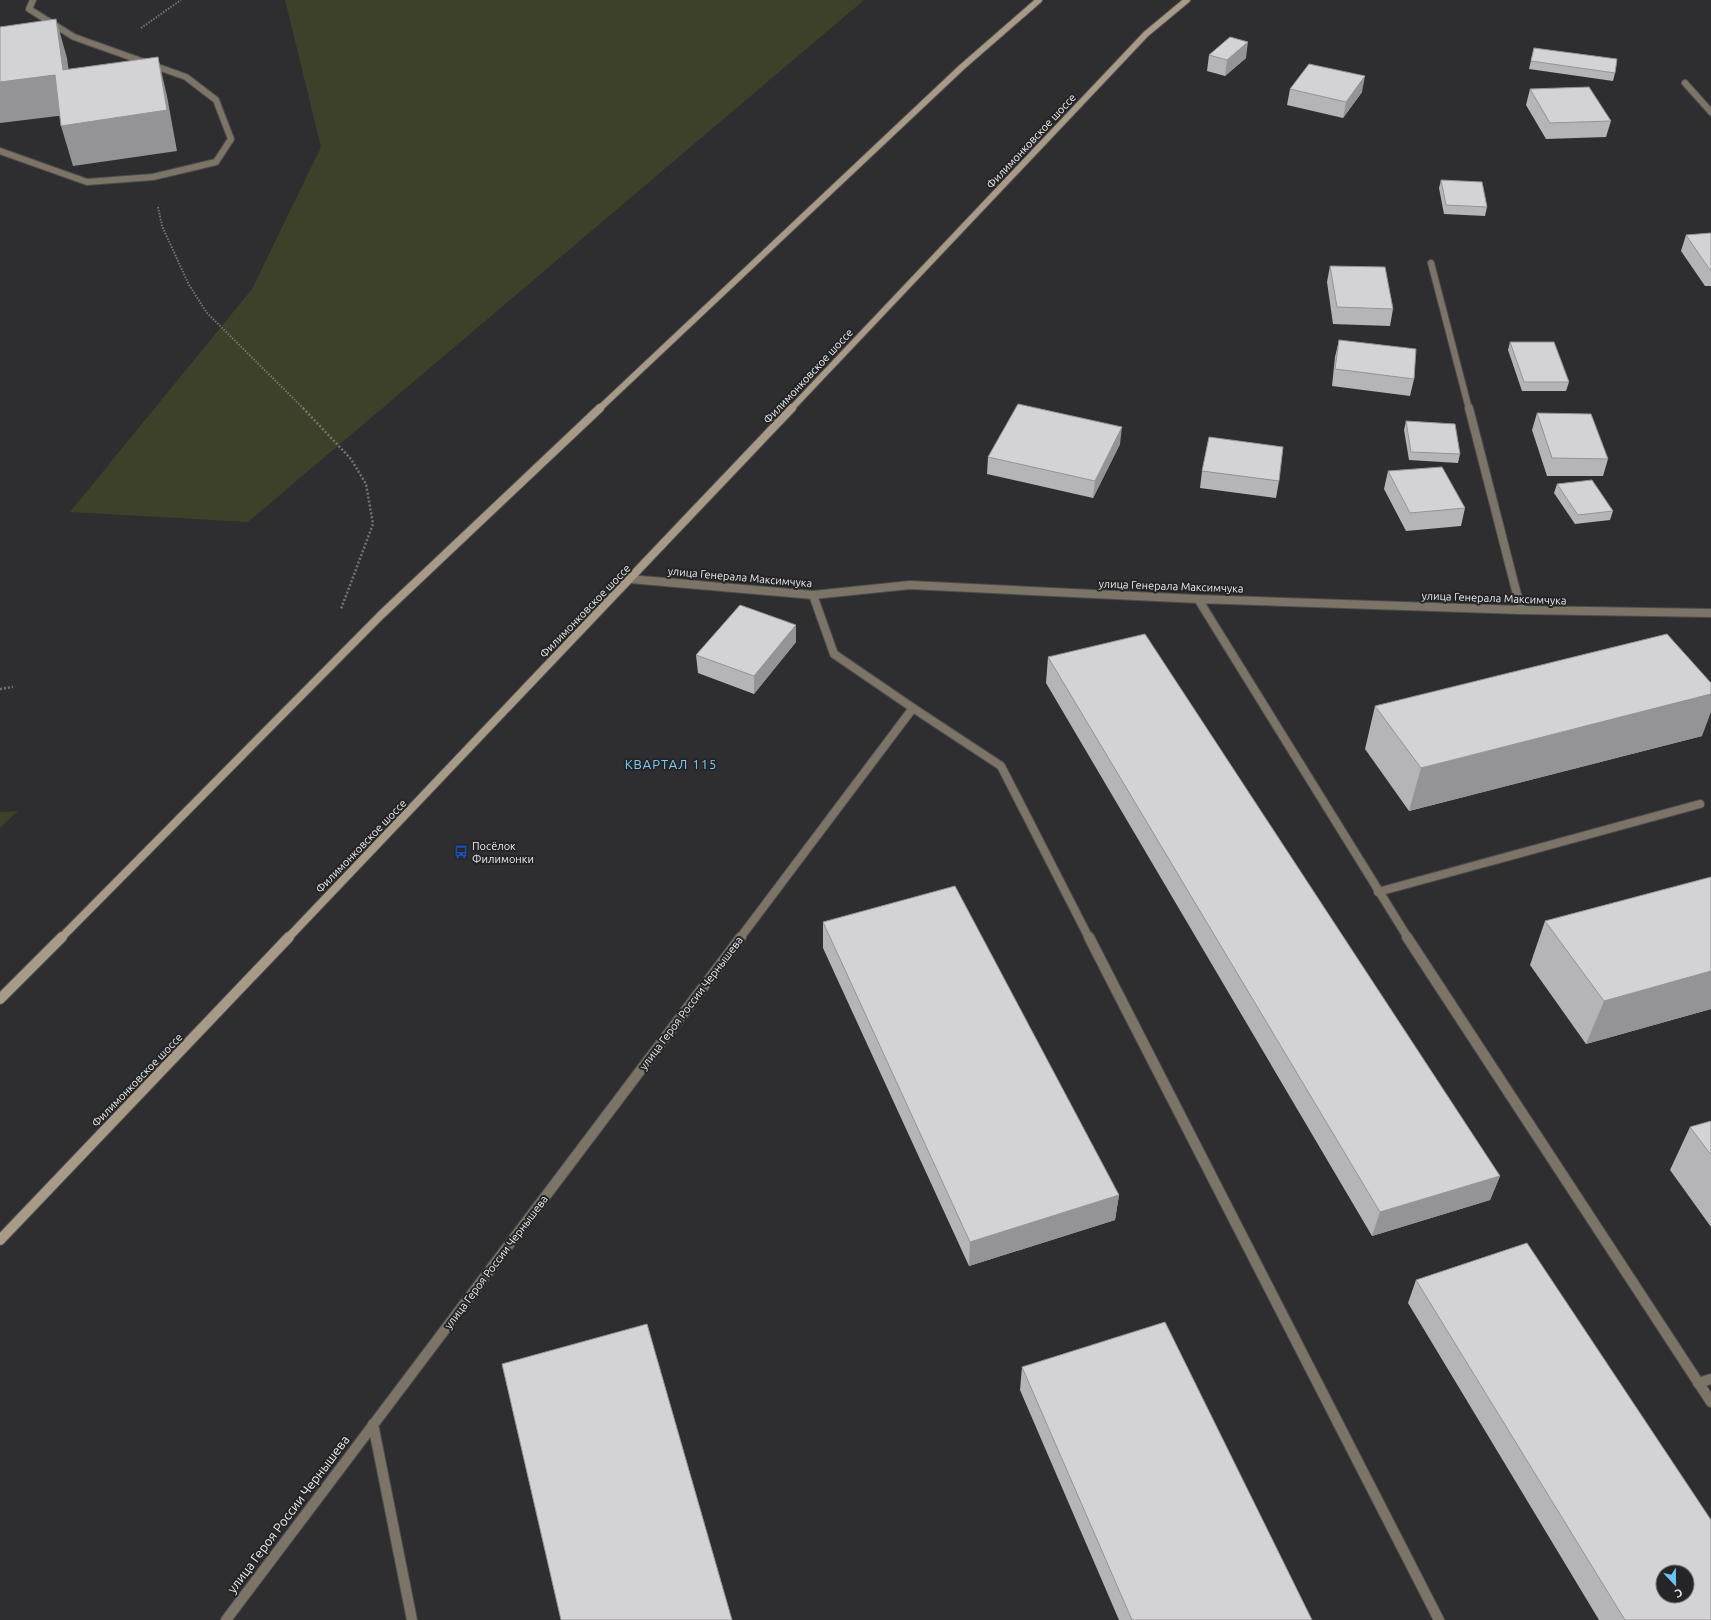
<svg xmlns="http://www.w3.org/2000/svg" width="1711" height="1620" viewBox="0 0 1711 1620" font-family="Ubuntu,sans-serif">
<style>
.green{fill:#3d412a}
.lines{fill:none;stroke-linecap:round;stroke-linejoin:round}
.service-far2-casing{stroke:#4c4b4e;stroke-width:8}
.service-far1-casing{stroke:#4c4b4e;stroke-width:10}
.service-casing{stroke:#4c4b4e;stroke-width:12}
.minor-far1-casing{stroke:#4c4b4e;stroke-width:10}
.minor-casing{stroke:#4c4b4e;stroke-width:12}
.secondary-far2-casing{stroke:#4c4b4e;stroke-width:8}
.secondary-far1-casing{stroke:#4c4b4e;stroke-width:10}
.secondary-casing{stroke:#4c4b4e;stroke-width:12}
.path-far1{stroke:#737375;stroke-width:2;stroke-dasharray:1.5 1.5;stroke-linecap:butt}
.path{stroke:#737375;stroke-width:2.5;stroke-dasharray:2 2;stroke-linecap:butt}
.service-far2{stroke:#7b7467;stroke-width:6}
.service-far1{stroke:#7b7467;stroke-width:8}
.service{stroke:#7b7467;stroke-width:10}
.minor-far1{stroke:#7b7467;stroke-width:8}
.minor{stroke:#7b7467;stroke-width:10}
.secondary-far2{stroke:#a79b87;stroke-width:6}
.secondary-far1{stroke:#a79b87;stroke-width:8}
.secondary{stroke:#a79b87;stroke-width:10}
.wall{fill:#b5b5b7}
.shaded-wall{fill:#949395}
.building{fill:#d3d2d5;stroke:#949395;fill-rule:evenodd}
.labels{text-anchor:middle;stroke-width:4;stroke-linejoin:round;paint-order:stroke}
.street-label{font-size:11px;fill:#eaeaeb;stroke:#252426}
.poi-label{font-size:11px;fill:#eaeaeb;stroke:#252426;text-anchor:start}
.quarter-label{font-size:13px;letter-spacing:1px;fill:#7bcbf7;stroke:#252426}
.near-street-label{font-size:13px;fill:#eaeaeb;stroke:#252426}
</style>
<rect width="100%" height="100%" fill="#2e2d30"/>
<path class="green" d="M285,0H864L248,522L70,512L252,289L321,147Z
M18,811L0,828V812Z"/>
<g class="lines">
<g class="service-far2-casing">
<path id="service-far2" d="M1685,83L1711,112
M0,151L87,182L153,177L216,162L231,139L216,100L186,77L74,37L29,9L33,0
M1431,263L1469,409"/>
</g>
<g class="service-far1-casing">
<path id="service-far1" d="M1469,408L1521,610
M1378,892L1700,804"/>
</g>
<g class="service-casing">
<path id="service" d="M1698,1383L1711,1379"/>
</g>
<g class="minor-far1-casing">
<path id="minor-far1" d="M630,579L813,595L910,585L1198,599L1521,610L1711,613
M1198,599L1408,938
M913,708L1001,766L1089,938
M740,938L913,708L834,654L813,595"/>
</g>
<g class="minor-casing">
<path id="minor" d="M1089,937L1439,1620
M1407,937L1711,1402
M373,1424L412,1620
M226,1620L741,937"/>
</g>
<g class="secondary-far2-casing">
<path id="secondary-far2" d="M599,409L962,67L1039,0
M791,409L1146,34L1187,0"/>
</g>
<g class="secondary-far1-casing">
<path id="secondary-far1" d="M61,938L381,615L600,408
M288,938L792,408"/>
</g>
<g class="secondary-casing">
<path id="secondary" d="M0,999L62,937
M0,1240L289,937"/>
</g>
<path class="path-far1" d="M141,28L181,0
M158,207L162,226L189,285L207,313L304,409"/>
<path class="path" d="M303,408L351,459L366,484L373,524L341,609
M0,689L13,687"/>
<use href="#service-far2" class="service-far2"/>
<use href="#service-far1" class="service-far1"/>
<use href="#service" class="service"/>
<use href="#minor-far1" class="minor-far1"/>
<use href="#minor" class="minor"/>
<use href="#secondary-far2" class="secondary-far2"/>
<use href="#secondary-far1" class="secondary-far1"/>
<use href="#secondary" class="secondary"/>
</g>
<path class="wall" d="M1534,48L1615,73L1613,81L1529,69Z
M1209,55L1246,58L1225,76L1207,71Z
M1290,89L1362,92L1343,118L1287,105Z
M1530,89L1611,121L1606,137L1546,139L1526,105Z
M1441,180L1487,207L1485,216L1444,214L1439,188Z
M1711,233V286H1705L1681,251L1686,235Z
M1330,266L1393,309L1390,326L1333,324L1327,282Z
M1339,340L1414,379L1410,396L1332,386L1335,357Z
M1510,342L1569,382L1566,391H1522L1508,350Z
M1537,413L1608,459L1603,476H1547L1532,430Z
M1406,421L1460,454L1458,463L1409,460L1404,430Z
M1120,444L1093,498L987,474L988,457Z
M1202,471L1279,481L1276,498L1200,488Z
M1388,471L1465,508L1461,526L1406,531L1384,489Z
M1557,484L1613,511L1610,520L1575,524L1554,493Z
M796,642L754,694L698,673L696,655Z
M1048,657L1500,1176L1490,1200L1372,1236L1046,683Z
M1375,706L1702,736L1409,811L1365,749Z
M1711,877V1009L1586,1044L1530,965L1545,921Z
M823,922L1119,1195L1115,1220L969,1266L823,948Z
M1711,1121V1227L1670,1170L1690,1127Z
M1416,1280L1711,1620H1599L1408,1303Z
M1022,1367L1312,1620H1119L1020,1390Z"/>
<path class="shaded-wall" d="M56,19L67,58L74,110L63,70Z
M1248,42L1246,58L1225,76L1227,60Z
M158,57L167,96L177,151L73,166L61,126Z
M55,75L66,115L0,123V82Z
M1365,76L1362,92L1343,118L1346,102Z
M1122,427L1120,444L1093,498L1095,481Z
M796,625V642L754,694V676Z
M1711,694V712L1702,736L1409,811L1421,768Z
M1711,971V1009L1586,1044L1604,1001Z
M1500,1176L1490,1200L1372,1236L1380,1212Z
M1119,1195L1115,1220L969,1266L970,1242Z"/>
<path class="building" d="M56,19L63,70L158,57L167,110L61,126L55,75L0,82V27Z
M1230,37L1248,42L1227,60L1209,55Z
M1534,48L1617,59L1615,73L1531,61Z
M1309,64L1365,76L1346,102L1290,89Z
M1589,87L1611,121L1550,123L1530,89Z
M1441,180L1482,182L1487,207L1446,205Z
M1711,233V270H1710L1686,235Z
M1330,266L1385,267L1393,309L1337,307Z
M1339,340L1416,349L1414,379L1335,369Z
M1510,342H1554L1569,382H1524Z
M1018,404L1122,427L1095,481L988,457Z
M1537,413L1591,414L1608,459L1552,458Z
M1406,421L1455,424L1460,454L1411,452Z
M1209,437L1283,447L1279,481L1202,471Z
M1442,467L1465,508L1410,513L1388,471Z
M1592,480L1613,511L1578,515L1557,484Z
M740,605L796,625L754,676L696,655Z
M1145,634L1500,1176L1380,1212L1048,657Z
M1667,634L1711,683V694L1421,768L1375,706Z
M1711,877V971L1604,1001L1545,921Z
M955,886L1119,1195L970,1242L823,922Z
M1711,1121V1155L1690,1127Z
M1527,1243L1711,1520V1620H1625L1416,1280ZM1663,1572H1687V1596H1663Z
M1165,1322L1312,1620H1132L1022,1367Z
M647,1324L732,1620H561L502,1364Z"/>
<defs>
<g id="bus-bare" transform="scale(1.08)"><path d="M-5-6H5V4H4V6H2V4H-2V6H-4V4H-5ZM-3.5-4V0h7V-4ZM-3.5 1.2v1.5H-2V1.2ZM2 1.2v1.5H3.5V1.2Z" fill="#1a4fb4" stroke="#252426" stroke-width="2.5" paint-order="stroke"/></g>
</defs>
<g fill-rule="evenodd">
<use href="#bus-bare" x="461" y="852"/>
</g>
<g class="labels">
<g class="street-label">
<text transform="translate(1031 141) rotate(-47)" y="4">Филимонковское шоссе</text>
<text transform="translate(808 376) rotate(-47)" y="4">Филимонковское шоссе</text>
<text transform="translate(740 577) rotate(5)" y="4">улица Генерала Максимчука</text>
<text transform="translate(1171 586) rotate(2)" y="4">улица Генерала Максимчука</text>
<text transform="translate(1494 598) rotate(2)" y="4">улица Генерала Максимчука</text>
<text transform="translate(585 611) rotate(-46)" y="4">Филимонковское шоссе</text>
<text transform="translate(361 846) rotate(-46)" y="4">Филимонковское шоссе</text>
<text transform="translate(691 1003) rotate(-53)" y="4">улица Героя России Чернышева</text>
<text transform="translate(137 1080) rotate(-46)" y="4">Филимонковское шоссе</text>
<text transform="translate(496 1262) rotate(-53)" y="4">улица Героя России Чернышева</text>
</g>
<g class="poi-label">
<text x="472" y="850">Посёлок<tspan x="472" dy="13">Филимонки</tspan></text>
</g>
<g class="quarter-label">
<text x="671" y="769">КВАРТАЛ 115</text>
</g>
<g class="near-street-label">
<text transform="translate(288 1514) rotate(-53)" y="5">улица Героя России Чернышева</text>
</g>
</g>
<g transform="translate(1675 1584) rotate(158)"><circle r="19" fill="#252426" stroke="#747375"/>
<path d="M0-3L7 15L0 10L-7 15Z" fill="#6cc3f2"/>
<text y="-6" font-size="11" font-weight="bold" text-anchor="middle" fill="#eaeaeb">С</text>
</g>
</svg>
